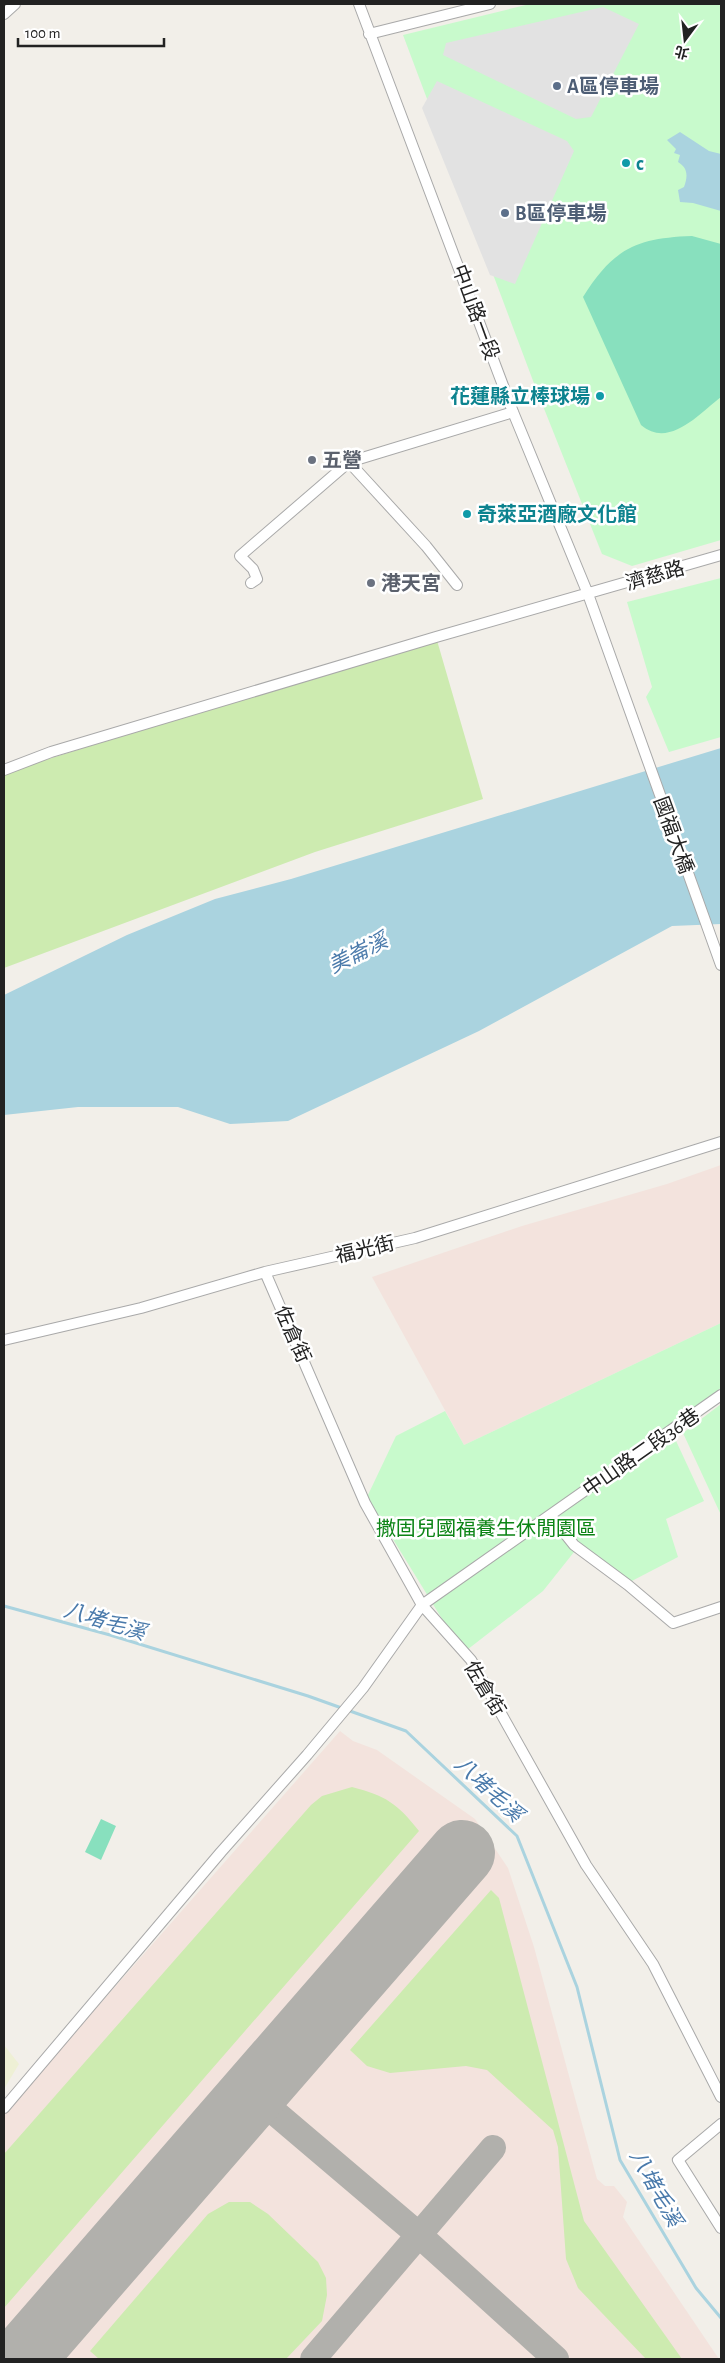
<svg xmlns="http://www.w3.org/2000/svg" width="725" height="2363" viewBox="0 0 725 2363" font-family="'Alegreya Sans','Noto Sans TC',sans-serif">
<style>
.military{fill:#f3e3dd}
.farmland{fill:#eef0d5}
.grass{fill:#cdebb0}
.park{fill:#c8facc}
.pitch{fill:#88e0be}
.parking{fill:#e2e2e2}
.water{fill:#aad3df}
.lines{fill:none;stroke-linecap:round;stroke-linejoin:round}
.stream{stroke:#aad3df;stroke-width:3}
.taxiway{stroke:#b1b0ac;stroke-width:26}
.runway{stroke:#b1b0ac;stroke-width:66}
.minor-casing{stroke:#a9a9a9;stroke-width:12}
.minor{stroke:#fff;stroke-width:10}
.service-dot{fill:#5c6f8a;stroke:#fff;stroke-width:2}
.culture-dot{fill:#0f9aa8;stroke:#fff;stroke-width:2}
.worship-dot{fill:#6b7280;stroke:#fff;stroke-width:2}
.labels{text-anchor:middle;stroke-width:5;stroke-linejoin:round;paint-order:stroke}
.service-label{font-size:20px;font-weight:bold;fill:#4e5e75;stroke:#fff;text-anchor:start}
.culture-label{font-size:20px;font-weight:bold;fill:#0d838f;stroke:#fff;text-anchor:start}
.street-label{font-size:20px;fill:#222;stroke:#fff}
.worship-label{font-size:20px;font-weight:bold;fill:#5b616d;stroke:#fff;text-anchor:start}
.park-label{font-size:20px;fill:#0c8416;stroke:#fff}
.water-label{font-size:21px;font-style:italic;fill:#4a7aab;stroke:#fff}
</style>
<rect width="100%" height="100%" fill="#f2efe9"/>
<path class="military" d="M721,1165V1323L464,1445L372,1277L522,1226L667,1184Z
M340,1731L353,1741L377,1750L475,1819L508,1868L534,1947L597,2179L605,2186H614L627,2202L623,2217L719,2359H4V2113Z"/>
<path class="farmland" d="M4,2045L19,2064L4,2089Z"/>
<path class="grass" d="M436,637L483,799L315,852L4,968V773Z
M352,1787C386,1796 397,1803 419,1831L4,2308V2154L311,1805L322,1796Z
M491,1890L499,1898L584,2221L682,2359H646L578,2288L566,2259L558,2147L553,2130L487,2070L466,2066L390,2073L367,2066L350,2050Z
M229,2202H250L268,2214L318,2262L326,2278L327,2295L322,2321L286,2359H99L90,2351L208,2214Z"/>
<path class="park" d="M530,4H721V540L632,566L602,554L535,386L403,35Z
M721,578V737L669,752L646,697L652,687L627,602Z
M721,1323V1388L670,1428L704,1501L666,1519L678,1557L626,1584L578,1547L543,1591L463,1653L367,1497L396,1436L445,1411L464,1445Z
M721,1404V1515L683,1433Z"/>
<path class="pitch" d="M692,236L721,244V397C699,414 669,449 641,425L583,297C613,249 636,238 692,236Z
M101,1819L116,1826L101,1860L85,1852Z"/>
<path class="parking" d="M603,7L639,24L591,117L576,119L443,55L446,43Z
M437,81L567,141L574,151L515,284L490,275L422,108Z"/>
<path class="water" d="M680,132L709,151L721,154V211L693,203L680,202L678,190L684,187C688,176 688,168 678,162L680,155L674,153L676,149L667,140Z
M721,748V924L672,926L479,1031L288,1121L230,1124L178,1107H78L4,1115V995L127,935L215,899L291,879Z"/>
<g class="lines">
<path class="stream" d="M4,1606L110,1635L308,1696L406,1731L517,1836L577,1987L620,2160L696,2288L721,2318"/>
<path class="taxiway" d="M253,2094L419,2235L556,2359
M313,2359L493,2148"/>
<path class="runway" d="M22,2359L462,1853"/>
<g class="minor-casing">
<path id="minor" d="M359,4L513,412L588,594L721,965
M4,14L15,4
M369,34L490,4
M349,462L513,412
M251,583L257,579L253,569L240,556L349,462L426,546L457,585
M4,770L51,752L436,637L721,555
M265,1272L365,1503L422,1605L471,1660L586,1865L653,1964L721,2097
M4,1340L141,1308L265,1272L415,1238L721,1142
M551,1516L574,1545L628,1585L673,1623L721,1607
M4,2108L221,1852L307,1755L363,1688L422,1605L721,1395
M721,2124L678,2160L721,2228"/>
</g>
<use href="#minor" class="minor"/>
</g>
<g class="service-dot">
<circle cx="557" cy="86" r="5"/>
<circle cx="505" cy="213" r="5"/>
</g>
<g class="culture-dot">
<circle cx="626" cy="163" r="5"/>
<circle cx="600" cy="396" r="5"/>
<circle cx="467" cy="514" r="5"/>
</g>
<g class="worship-dot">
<circle cx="312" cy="460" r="5"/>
<circle cx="371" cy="583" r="5"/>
</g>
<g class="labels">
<g class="service-label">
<text x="567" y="93">A區停車場</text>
<text x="515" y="220">B區停車場</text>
</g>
<g class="culture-label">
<text x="636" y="170">c</text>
<text x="590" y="403" text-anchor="end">花蓮縣立棒球場</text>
<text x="477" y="521">奇萊亞酒廠文化館</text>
</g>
<g class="street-label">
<text transform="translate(476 312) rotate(70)" y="7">中山路一段</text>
<text transform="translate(655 575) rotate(-16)" y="7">濟慈路</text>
<text transform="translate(674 835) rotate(70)" y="7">國福大橋</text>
<text transform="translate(365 1249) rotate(-13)" y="7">福光街</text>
<text transform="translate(293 1334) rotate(66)" y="7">佐倉街</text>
<text transform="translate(641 1452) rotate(-35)" y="7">中山路二段36巷</text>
<text transform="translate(485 1688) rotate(59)" y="7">佐倉街</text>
</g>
<g class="worship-label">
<text x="322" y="467">五營</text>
<text x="381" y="590">港天宮</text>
</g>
<g class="park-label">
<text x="486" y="1535">撒固兒國福養生休閒園區</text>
</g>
<g class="water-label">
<text transform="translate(358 953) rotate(-27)" y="7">美崙溪</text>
<text transform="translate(105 1621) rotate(17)" y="7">八堵毛溪</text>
<text transform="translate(489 1789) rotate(43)" y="7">八堵毛溪</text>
<text transform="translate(656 2188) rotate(61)" y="7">八堵毛溪</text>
</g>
</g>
<rect width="725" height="2363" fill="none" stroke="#222222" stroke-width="10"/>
<g transform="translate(685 40) rotate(195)" stroke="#ffffff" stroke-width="4" paint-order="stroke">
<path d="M0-4L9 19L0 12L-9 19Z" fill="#222222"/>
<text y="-8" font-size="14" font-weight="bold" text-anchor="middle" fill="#222222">北</text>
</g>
<path d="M18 38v8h146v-8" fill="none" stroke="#222222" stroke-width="2.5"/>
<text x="25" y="38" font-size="15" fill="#222222" stroke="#ffffff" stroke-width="4" paint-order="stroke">100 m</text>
</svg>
